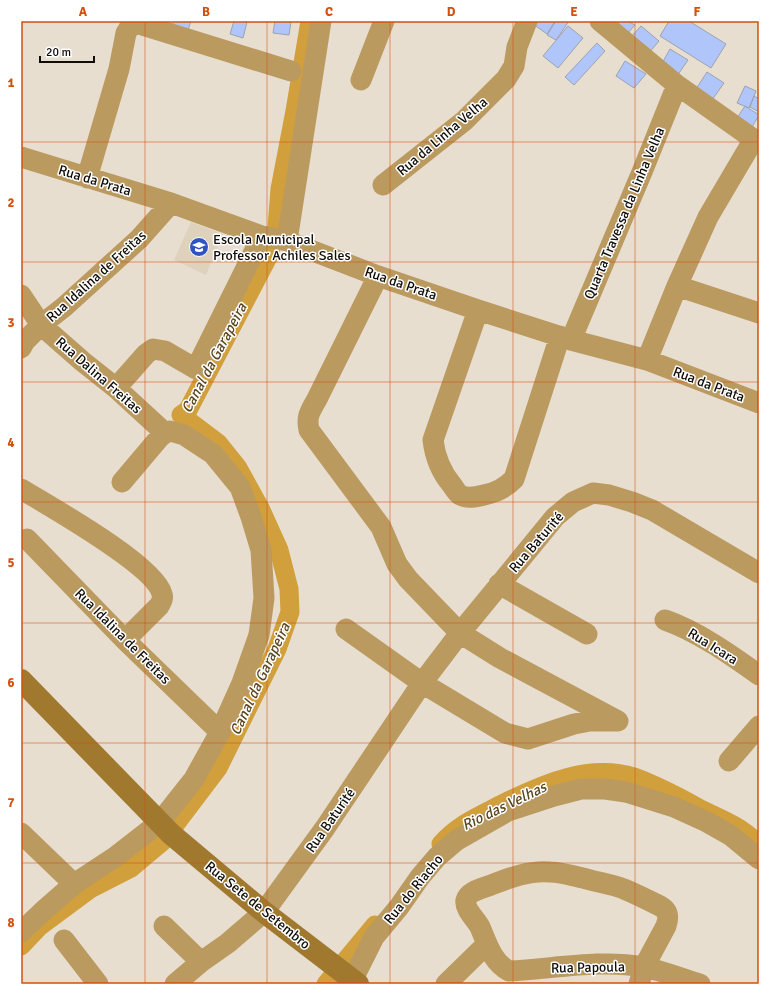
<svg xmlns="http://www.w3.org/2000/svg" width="780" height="1005" viewBox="0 0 780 1005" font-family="Signika,sans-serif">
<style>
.built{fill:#dfd2bd}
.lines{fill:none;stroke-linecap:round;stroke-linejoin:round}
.canal{stroke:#d19f3b;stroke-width:19}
.building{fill:#b0c6fa;stroke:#9ba2b0}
.street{stroke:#bb9a60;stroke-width:21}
.secondary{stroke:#a0792f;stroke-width:22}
.grid{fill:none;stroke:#d2510c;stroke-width:1;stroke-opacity:0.55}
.labels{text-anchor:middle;stroke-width:3;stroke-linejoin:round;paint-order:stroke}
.street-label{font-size:14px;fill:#100d08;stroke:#fff}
.poi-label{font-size:14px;fill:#100d08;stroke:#fff;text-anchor:start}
.water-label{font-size:15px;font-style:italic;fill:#5b461e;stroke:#fff}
.neatline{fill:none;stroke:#d2510c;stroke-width:1.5}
.grid-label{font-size:13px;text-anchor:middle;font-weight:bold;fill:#d2510c}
</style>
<rect width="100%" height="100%" fill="#e7ded0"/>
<path class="built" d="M191,222L223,234L206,275L174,260Z"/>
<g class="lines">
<path class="canal" d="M441,844C458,824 481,815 504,803C543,784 589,763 634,777C656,785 677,796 697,807C710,814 723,819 735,826C744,831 752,838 759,844
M21,946L40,926L90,889L131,868L162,842L218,768L277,649L290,612L289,589L279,550L260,508L238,468L218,443L181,415L188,410L268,257L277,228L280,189L295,111L310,21
M326,984L375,925"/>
</g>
<path class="building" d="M174,21H191L187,33L172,27Z
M234,21L247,22L243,38L230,34Z
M275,21L291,22L289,35L273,33Z
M535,21H555L547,34L533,24Z
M556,21H569L556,40L547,35Z
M612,21H627L635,25L626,35Z
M669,21H689L726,44L711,68L660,36Z
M568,26L583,38L558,68L543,56Z
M641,26L659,41L648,54L630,38Z
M597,43L605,51L574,85L565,77Z
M670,49L688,60L677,76L661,65Z
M625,61L646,74L634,88L616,76Z
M707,72L724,83L712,100L696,89Z
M745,86L756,91L749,108L737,103Z
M754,96L759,99V112L750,107Z
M745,106L759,115L752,127L737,118Z"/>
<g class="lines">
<path class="street" d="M600,21L677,85L759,143
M361,80L384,21
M21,157L171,203L262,236L287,241L378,276L478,310L571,340L647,360L759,403
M87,178L119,69L126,33L131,25L139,24L291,71
M383,185L464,121L506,79L514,66L517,47L527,21
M287,241L321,21
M378,276L317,399C310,412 306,416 309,430L381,527L397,564L408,579L460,633L500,658L618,721
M677,286L759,313
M21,295L41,325L82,361L116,388L165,433
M478,310L433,440C435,457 441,472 452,485C454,488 457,493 460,495C467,499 476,497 484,495C497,492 505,488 514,479L560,336
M571,340L642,172L677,85
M21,348L25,341L41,325L64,307L139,239L171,203
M647,360L677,286L708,217L754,139
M116,388L146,354L153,349L165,351L196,369L262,236
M21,489C49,506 155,565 162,594C164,599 161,602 159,606L125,640
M27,539L125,640L220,732
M499,584L587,634
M665,620C697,631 731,655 759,675
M346,629L422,683L505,733L528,739L574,724L590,721H616
M729,761L759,726
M21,833L74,884
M164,926L201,962
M21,932L42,912L74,884L115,857L160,822L194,779L220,732L242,683L259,635L264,598L261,550L251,517L240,487L213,454L184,435L170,431L165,433L160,437L122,482
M64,940L98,984
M175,984L201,962L228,943L264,912L325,828L422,683L460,633L555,517L573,502L593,493L609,495L632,502L652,510L759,573
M346,984L353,979L374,937L399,907L420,877L437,857L457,840L508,811L554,796L581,789H605L626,792L674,807L707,822L730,835L759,859
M446,984L487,944
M639,984L644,967L666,926C669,917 669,911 660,906C648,900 636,894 624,889C611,884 596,882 583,878C572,876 561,872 550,872C530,870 509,878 491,885C484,888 468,891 466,900C464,909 476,919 480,927C487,943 492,962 509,971C554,969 599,959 644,967C663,971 682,979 700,984"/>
<path class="secondary" d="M21,680L171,834L264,912L358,984"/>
</g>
<path class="grid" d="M145,21V984M267,21V984M390,21V984M513,21V984M635,21V984M21,142H759M21,262H759M21,382H759M21,502H759M21,623H759M21,743H759M21,863H759"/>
<defs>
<g id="school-disc" transform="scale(1)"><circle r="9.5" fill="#3053c3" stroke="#fff"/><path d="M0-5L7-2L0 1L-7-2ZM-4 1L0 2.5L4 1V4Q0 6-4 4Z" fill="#fff"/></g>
</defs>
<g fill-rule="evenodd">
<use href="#school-disc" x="199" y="247"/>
</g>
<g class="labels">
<g class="street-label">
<text transform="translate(442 136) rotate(-40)" y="5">Rua da Linha Velha</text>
<text transform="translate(95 180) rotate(17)" y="5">Rua da Prata</text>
<text transform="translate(624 213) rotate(-67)" y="5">Quarta Travessa da Linha Velha</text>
<text transform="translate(96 276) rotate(-42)" y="5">Rua Idalina de Freitas</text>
<text transform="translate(401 283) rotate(19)" y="5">Rua da Prata</text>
<text transform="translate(99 375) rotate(41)" y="5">Rua Dalina Freitas</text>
<text transform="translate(709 384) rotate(21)" y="5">Rua da Prata</text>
<text transform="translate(536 542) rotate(-49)" y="5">Rua Baturité</text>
<text transform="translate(123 636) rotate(45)" y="5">Rua Idalina de Freitas</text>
<text transform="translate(713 646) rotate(32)" y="5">Rua Icara</text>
<text transform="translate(330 820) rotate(-55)" y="5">Rua Baturité</text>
<text transform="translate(413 889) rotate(-51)" y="5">Rua do Riacho</text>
<text transform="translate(258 905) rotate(39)" y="5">Rua Sete de Setembro</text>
<text transform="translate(588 967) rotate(-1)" y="5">Rua Papoula</text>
</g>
<g class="poi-label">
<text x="213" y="244">Escola Municipal<tspan x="213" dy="16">Professor Achiles Sales</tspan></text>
</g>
<g class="water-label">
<text transform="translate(214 358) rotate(-62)" y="5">Canal da Garapeira</text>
<text transform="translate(260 679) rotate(-65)" y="5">Canal da Garapeira</text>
<text transform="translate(504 806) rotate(-26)" y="5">Rio das Velhas</text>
</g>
</g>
<rect width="780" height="1005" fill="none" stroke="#ffffff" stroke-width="44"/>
<path d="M40 56v6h54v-6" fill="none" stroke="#100d08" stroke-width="2"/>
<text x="46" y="56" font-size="12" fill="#100d08" stroke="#ffffff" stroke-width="3" paint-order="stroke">20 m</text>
<rect x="22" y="22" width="736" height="961" class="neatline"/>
<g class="grid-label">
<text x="83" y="16">A</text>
<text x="206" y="16">B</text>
<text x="329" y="16">C</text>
<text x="451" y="16">D</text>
<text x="574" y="16">E</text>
<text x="697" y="16">F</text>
<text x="11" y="87">1</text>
<text x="11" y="207">2</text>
<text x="11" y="327">3</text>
<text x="11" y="447">4</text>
<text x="11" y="567">5</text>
<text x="11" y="687">6</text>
<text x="11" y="807">7</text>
<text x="11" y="927">8</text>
</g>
</svg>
